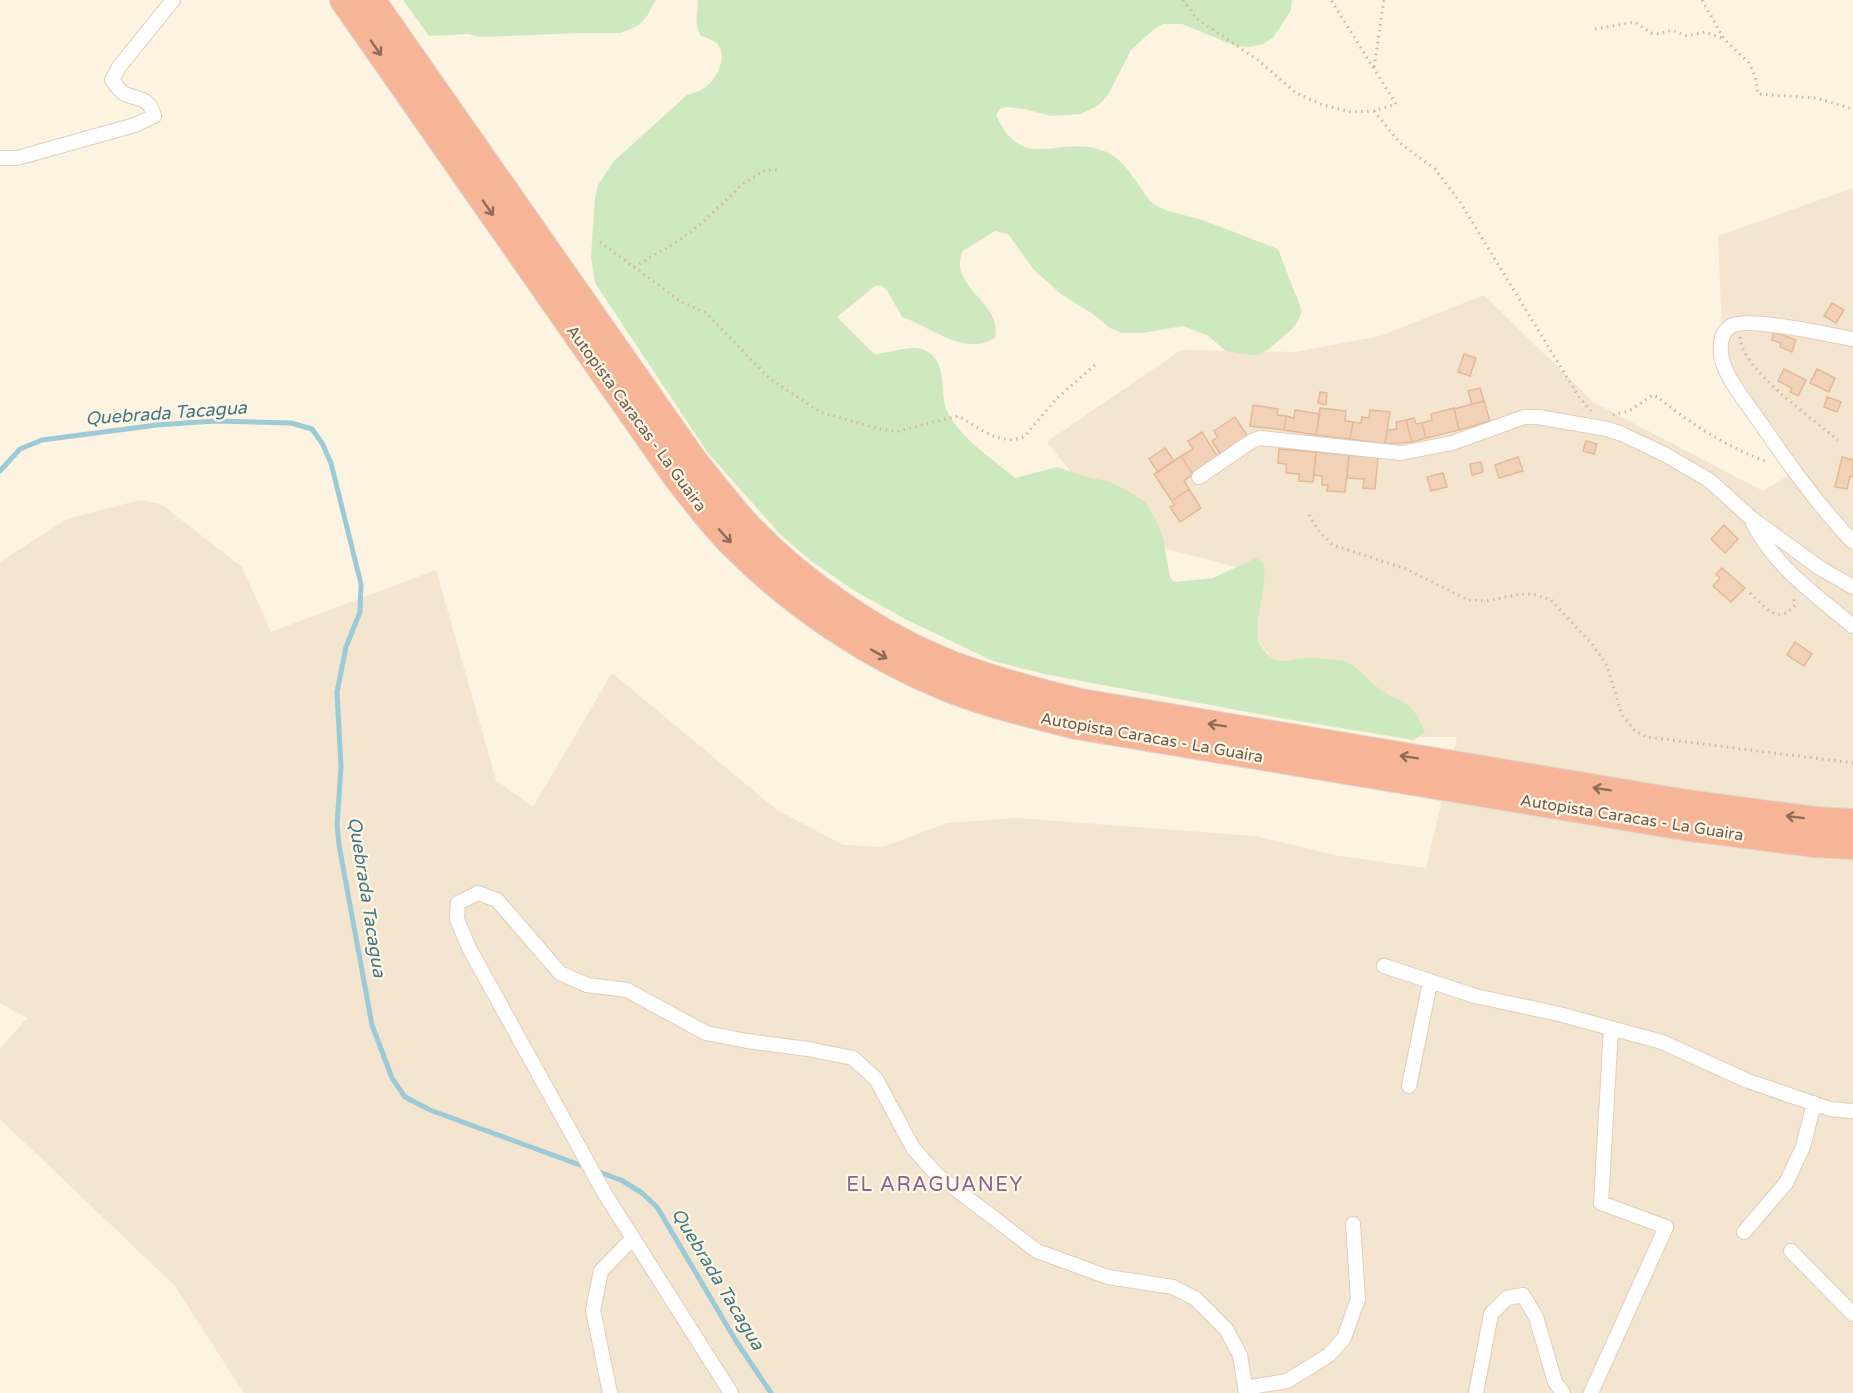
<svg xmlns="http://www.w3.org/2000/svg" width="1853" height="1393" viewBox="0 0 1853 1393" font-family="'Varela Round',sans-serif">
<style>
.residential{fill:#f3e5cf}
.green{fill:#cee9bf}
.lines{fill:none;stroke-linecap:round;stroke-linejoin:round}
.stream{stroke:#9ccad6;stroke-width:5}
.building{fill:#f1d2b8;stroke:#e3ba99;stroke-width:1.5}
.street-casing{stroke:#dfcfbc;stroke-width:16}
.highway-casing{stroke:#ddd7d3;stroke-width:28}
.path{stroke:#d5b59c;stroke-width:3;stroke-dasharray:1.5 4.5;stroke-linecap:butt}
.street{stroke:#fff;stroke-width:14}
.highway{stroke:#f6b597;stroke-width:26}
.oneway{stroke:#8c6b58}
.labels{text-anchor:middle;stroke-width:4.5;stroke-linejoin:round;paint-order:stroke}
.street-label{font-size:16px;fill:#725948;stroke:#fff7e6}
.water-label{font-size:18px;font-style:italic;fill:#427685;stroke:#fff7e6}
.quarter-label{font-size:20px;letter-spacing:1.5px;fill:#886395;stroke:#fff7e6}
</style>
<rect width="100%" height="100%" fill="#fcf3e0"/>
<path class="residential" d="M1853,188V1393H244L174,1285L0,1119V1049L27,1018L0,1003V562L67,519L140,500L161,504L242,567L271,632L436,570L496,780L533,807L612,673L777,810L843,845L883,847L947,823L1017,818L1255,836L1339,856L1426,868L1457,737H1397L1336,710L1276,665L1256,637L1250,593L1236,567L1156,546L1101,509L1047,442L1181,350L1296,352L1380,336L1484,295L1593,402L1763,491L1796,471L1728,369L1722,331L1718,236Z"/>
<path class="green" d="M403,0H656L647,16L639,25L621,33H580L480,37L468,34L429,36Z
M698,0H1292L1291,10L1273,38L1263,44L1249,47L1236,46L1182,24H1163L1153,30L1131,50L1108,95L1099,105L1081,114L1050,116L1025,109L1006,107L1000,109L996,115C1023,173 1054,137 1098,149C1121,155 1130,173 1143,191C1146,196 1149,201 1155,205C1169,213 1187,215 1202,220C1228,229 1253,240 1278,249L1302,311L1297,323L1290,331L1269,349L1258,355H1252L1226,351L1207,335L1183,326L1143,333H1122L1110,328L1093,314L1061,294L1034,270L1008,234L995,231L963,251C946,286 1004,303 995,338C965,357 931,327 902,317L887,290L881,285L875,286L837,317L874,354C892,354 916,340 932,355C948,370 939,396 948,413C962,440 992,458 1015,478L1057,467L1086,477L1107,481L1128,491L1145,502L1155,518L1163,537L1170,577L1174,582L1213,578L1256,558L1263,563C1270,584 1250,629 1260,644C1277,671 1284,658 1307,658C1319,658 1332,659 1344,661C1356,664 1372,685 1384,692C1393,698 1403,700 1411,708C1417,715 1422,724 1425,732L1414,740L1280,718L1044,674L993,661L907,620L855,591L811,561L781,535L708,453L595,283L591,256L595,198L598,185L614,161L687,95C695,93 703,90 709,84C718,76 727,56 718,45C714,40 707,38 701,36C693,23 698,14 698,0Z"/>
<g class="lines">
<path class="stream" d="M0,471L20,449L42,440L157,425L215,421L291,423L312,429L322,443L331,463L361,584L360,612L346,647L337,692L341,767L337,825L339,845L372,1025L392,1078L405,1097L430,1110L621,1180L642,1193L657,1207L736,1341L771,1393"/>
</g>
<path class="building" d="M1832,303L1844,310L1836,323L1824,316Z
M1774,332L1796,340L1792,352L1780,347L1781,343L1772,340Z
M1464,354L1476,358L1470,376L1458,372Z
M1784,369L1806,380L1798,396L1790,392L1792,388L1778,381Z
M1817,369L1835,378L1829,392L1810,383Z
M1480,388L1484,401L1472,404L1468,391Z
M1320,392L1327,393L1326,405L1318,403Z
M1827,397L1841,402L1837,412L1824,407Z
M1484,401L1490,421L1459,430L1454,409Z
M1253,405L1278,409L1277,415L1286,416L1284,430L1250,426Z
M1320,408L1346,411L1345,421L1353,422L1350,439L1316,435Z
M1454,408L1459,430L1426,438L1422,423L1432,420L1431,414Z
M1295,410L1320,414L1316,435L1284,430L1286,416L1294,418Z
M1370,410L1390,412L1385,444L1350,439L1353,422L1361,423L1362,417L1369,418Z
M1235,417L1248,437L1220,454L1212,441L1218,437L1214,431Z
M1414,418L1416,424L1422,423L1426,438L1412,442L1406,420Z
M1406,420L1412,442L1385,444L1387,430L1397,429L1396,422Z
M1202,432L1217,456L1192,473L1181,456L1193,449L1188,441Z
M1586,441L1597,444L1594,454L1583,451Z
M1165,448L1174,461L1158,472L1149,459Z
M1279,449L1316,452L1313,482L1299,481V474L1286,473V464L1278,463Z
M1316,452L1349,455L1345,492L1327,491L1328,485H1322V476L1314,475Z
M1349,455L1378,457L1375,489L1363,488L1364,479L1347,478Z
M1181,456L1193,474L1184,481L1189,489L1172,501L1154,474Z
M1518,457L1523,471L1499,478L1495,465Z
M1842,457L1853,460V477L1850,476L1847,489L1835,487Z
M1481,462L1483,472L1472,475L1470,464Z
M1443,473L1447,487L1431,491L1427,477Z
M1189,489L1201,508L1180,522L1170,507L1174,505L1172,501Z
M1724,525L1738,539L1725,553L1711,539Z
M1722,568L1745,588L1731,602L1713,586L1720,578L1716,574Z
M1795,642L1812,654L1804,666L1787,655Z"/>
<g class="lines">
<g class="street-casing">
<path id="street" d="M0,158H17L135,125L154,116C149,97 140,100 125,94C120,92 116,85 112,80L119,67L173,0
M1853,339C1830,335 1748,316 1731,326C1721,332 1720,345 1721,355C1725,377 1742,397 1755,415C1785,459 1816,503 1853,542
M1199,477L1252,441L1260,438L1401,453L1452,443L1524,417H1538L1607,429L1622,434L1664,454L1709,480L1751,518L1820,568L1853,587
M1753,523C1774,566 1817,596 1853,626
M1384,966L1475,996L1559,1014L1662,1042L1748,1081L1830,1109L1853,1111
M1409,1086L1430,983
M1744,1232L1786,1183L1803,1147L1814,1103
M1791,1251L1853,1314
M1245,1388L1287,1381L1329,1355L1344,1338L1358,1299L1353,1224
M610,1393L593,1310L601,1271L633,1238
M731,1393L605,1194L469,948L457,919L458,903L478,893L497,900L560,973L587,985L627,990L706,1033L747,1041L808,1049L853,1058L876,1079L913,1148L936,1174L1037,1251L1108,1277L1173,1287L1196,1299L1226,1329L1240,1355L1246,1393
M1476,1393L1491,1314L1507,1298L1523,1295L1536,1317L1555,1382L1563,1393
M1591,1393L1666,1227L1601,1203L1611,1028"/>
</g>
<g class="highway-casing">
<path id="highway" d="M343,0L674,474C692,498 711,523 732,544C791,604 866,655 944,687C986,704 1032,715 1076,726L1683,827L1814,844L1853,846
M372,0L693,459C711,482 729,505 748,526C802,583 881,637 954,665C995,680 1038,692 1081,702L1687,803L1816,820L1853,822"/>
</g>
<path class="path" d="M1183,0L1196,18L1258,60L1296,93L1323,105L1351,112L1374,111L1396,104L1331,0
M1702,0L1724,39L1749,63L1755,76L1758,94L1816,98L1853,109
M1595,29L1635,22L1651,33L1658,34L1672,30L1687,36L1705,32L1722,38
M1374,67L1384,0
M1374,111L1400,143L1435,169L1460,202L1579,397L1592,412
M600,242L680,301L706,313L769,378L820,412L879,429L898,431L958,416C979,428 1000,446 1024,437L1056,399L1096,364
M634,267L678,241L702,223L744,183L765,170H779
M1740,337C1740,368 1814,420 1838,440
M1613,415L1629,411L1653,395L1658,397C1687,422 1732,450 1768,462
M1309,515L1318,530L1333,545L1406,569L1468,600L1487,601L1519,594L1537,595L1551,600L1593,645L1607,666L1622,715L1635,731L1647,737L1853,763
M1750,593C1765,607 1778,626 1795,605L1793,595"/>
<use href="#street" class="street"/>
<use href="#highway" class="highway"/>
</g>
<defs><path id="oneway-shaft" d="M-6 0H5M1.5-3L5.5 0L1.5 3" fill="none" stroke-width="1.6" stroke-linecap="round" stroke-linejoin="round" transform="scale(1.5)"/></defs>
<g class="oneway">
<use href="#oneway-shaft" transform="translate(376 48) rotate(55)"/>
<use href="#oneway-shaft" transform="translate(488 208) rotate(55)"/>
<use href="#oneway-shaft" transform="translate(725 536) rotate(48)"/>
<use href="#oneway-shaft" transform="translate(879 654) rotate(29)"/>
<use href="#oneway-shaft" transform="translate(1217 725) rotate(-171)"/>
<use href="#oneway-shaft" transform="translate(1409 757) rotate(-171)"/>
<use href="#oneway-shaft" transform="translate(1602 789) rotate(-171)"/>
<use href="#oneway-shaft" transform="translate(1795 817) rotate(-173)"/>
</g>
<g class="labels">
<g class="street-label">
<text transform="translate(637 418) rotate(54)" y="6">Autopista Caracas - La Guaira</text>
<text transform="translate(1152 737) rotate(10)" y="6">Autopista Caracas - La Guaira</text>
<text transform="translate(1632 817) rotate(9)" y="6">Autopista Caracas - La Guaira</text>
</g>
<g class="water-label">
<text transform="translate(166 413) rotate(-4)" y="6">Quebrada Tacagua</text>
<text transform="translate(367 897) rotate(81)" y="6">Quebrada Tacagua</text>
<text transform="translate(718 1279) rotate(59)" y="6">Quebrada Tacagua</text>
</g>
<g class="quarter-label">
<text x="935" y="1191">EL ARAGUANEY</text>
</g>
</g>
</svg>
